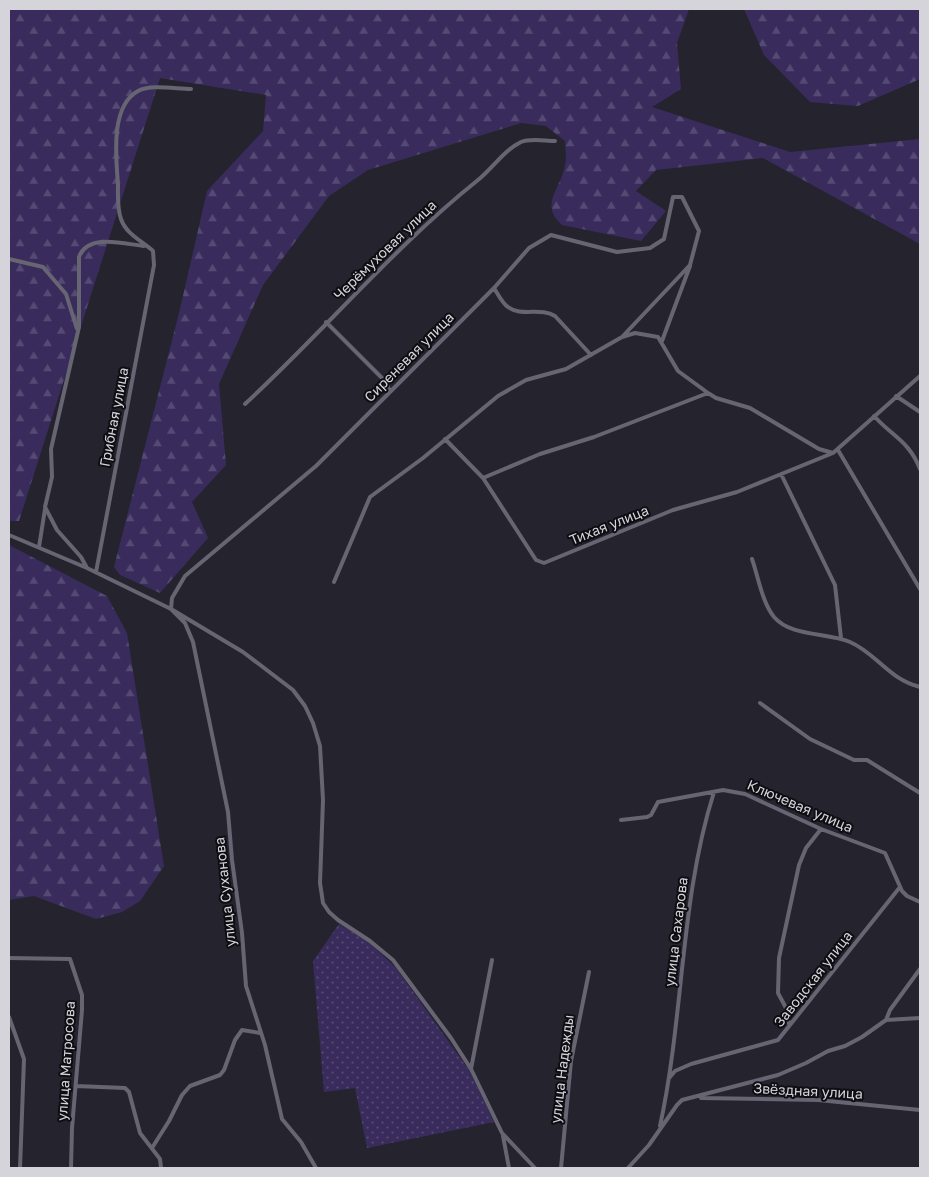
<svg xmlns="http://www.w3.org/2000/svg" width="929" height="1177" viewBox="0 0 929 1177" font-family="'Golos Text',sans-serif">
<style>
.forest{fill:url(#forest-firs)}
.garden{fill:url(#garden-dots)}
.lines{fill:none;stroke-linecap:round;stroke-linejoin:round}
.minor{stroke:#676572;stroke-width:4}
.labels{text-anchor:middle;stroke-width:4;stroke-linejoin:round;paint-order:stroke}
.street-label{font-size:14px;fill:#d5d4db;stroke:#0e0d12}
</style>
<defs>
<pattern id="forest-firs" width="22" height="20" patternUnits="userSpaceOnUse" patternTransform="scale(1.25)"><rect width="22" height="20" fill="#392c5c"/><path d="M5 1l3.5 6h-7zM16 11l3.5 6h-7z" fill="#554a73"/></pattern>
<pattern id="garden-dots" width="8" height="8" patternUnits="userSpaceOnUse" patternTransform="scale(1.25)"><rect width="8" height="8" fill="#392c5c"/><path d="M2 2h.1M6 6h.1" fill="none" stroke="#554a73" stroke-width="1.8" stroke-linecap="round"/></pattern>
</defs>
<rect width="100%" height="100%" fill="#25232e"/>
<path class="forest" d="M9,9H689L677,43L681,89L652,107L790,152L920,139V244L763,158L656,170L636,191L666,211L641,241L562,225C538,204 562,188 565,165C567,157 565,148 565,141L546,126L521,123L368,170L329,196L263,285L219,384L226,465L192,502L208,538L160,593L120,575L114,567L180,309L207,191L263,131L266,95L160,78L19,521H9Z
M744,9H920V79L858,106L810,102L764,55Z
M9,545L107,596L127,633L164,866L140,901L122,912L96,919L34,896L9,900Z"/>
<path class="garden" d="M339,924L370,943L396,968L469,1070L494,1122L367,1148L355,1088L324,1092L313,961Z"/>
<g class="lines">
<path class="minor" d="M9,259L43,267L66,294L77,329
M494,288C498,294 502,303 508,307C521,317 541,307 555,316L591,355
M326,322L386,382L390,392
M662,341L690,266
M896,396L920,412
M245,404C324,331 394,247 478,180C494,167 503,151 521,142C530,138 545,141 555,141
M874,416C893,437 909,441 920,469
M445,439L483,478L536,560L544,563L673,510L737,492L833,453L920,376
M838,450L920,589
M781,474L835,585L841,638
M483,478L540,454L594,437L708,393
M9,535L87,568L171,609L243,652L293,690L305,706L313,723L320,746L323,800L320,883L323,903L329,912L338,920L370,941L393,960L451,1038L471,1069L502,1133L535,1168
M39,547L45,509
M752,559C758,576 762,602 774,617C791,637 827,632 850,642C876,653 888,679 920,687
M87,568L81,557L57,530L45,507L52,477L51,449L79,327V257C88,233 124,244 144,246
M96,572L154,265L153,251C142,241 126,234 121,219C117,208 118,195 118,184C116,158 110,106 138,91C151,84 176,89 191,89
M334,582L370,497L423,458L498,396L526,380L566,369L622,337L635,333L658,337L678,371L708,393L716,398L750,408L819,449L833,453
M760,703L810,739L854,760H867L920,793
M621,820L647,817L651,815L658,802L723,790L745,794L821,829L885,853L902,891L907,896L920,902
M9,958L70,959L82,995V1010L72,1128L71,1168
M9,1017L24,1059L20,1168
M886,1020L890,1010L920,969
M789,1024L786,1008L778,993L779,958L799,865L806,848L821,829
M471,1069L492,960
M670,1077L675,1071L691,1064L778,1040L900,887
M76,1086L125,1088L129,1092L140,1133L160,1159L161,1168
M701,1098L818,1100L920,1110
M660,1126C684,1016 680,899 714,792
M503,1136L509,1168
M152,1148L169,1121L182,1095L190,1086L220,1075L224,1070L235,1040L242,1030L260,1033
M316,1168L301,1142L282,1119L265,1045L246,986L242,933L232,860L228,812L193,642L185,623L171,609L172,598L185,576L316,466L494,288L529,248L551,235L617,252L650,248L664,239L673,197H682L699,231L690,265L622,337
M561,1168L571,1061L589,972
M628,1168L649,1145L677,1105L682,1100L778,1075L806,1063L828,1051L845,1046L862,1037L886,1020L920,1018"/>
</g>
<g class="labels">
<g class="street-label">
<text transform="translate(385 250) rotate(-44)" y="5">Черёмуховая улица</text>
<text transform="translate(409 357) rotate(-45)" y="5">Сиреневая улица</text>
<text transform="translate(114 417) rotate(-79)" y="5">Грибная улица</text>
<text transform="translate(609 525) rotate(-22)" y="5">Тихая улица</text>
<text transform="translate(800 806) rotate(23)" y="5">Ключевая улица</text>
<text transform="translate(225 892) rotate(-96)" y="5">улица Суханова</text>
<text transform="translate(676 932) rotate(-83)" y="5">улица Сахарова</text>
<text transform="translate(813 979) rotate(-52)" y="5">Заводская улица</text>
<text transform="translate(66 1061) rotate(-86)" y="5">улица Матросова</text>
<text transform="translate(562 1069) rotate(-83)" y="5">улица Надежды</text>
<text transform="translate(808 1091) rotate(3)" y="5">Звёздная улица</text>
</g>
</g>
<rect width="929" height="1177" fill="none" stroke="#d5d4db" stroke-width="20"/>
</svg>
